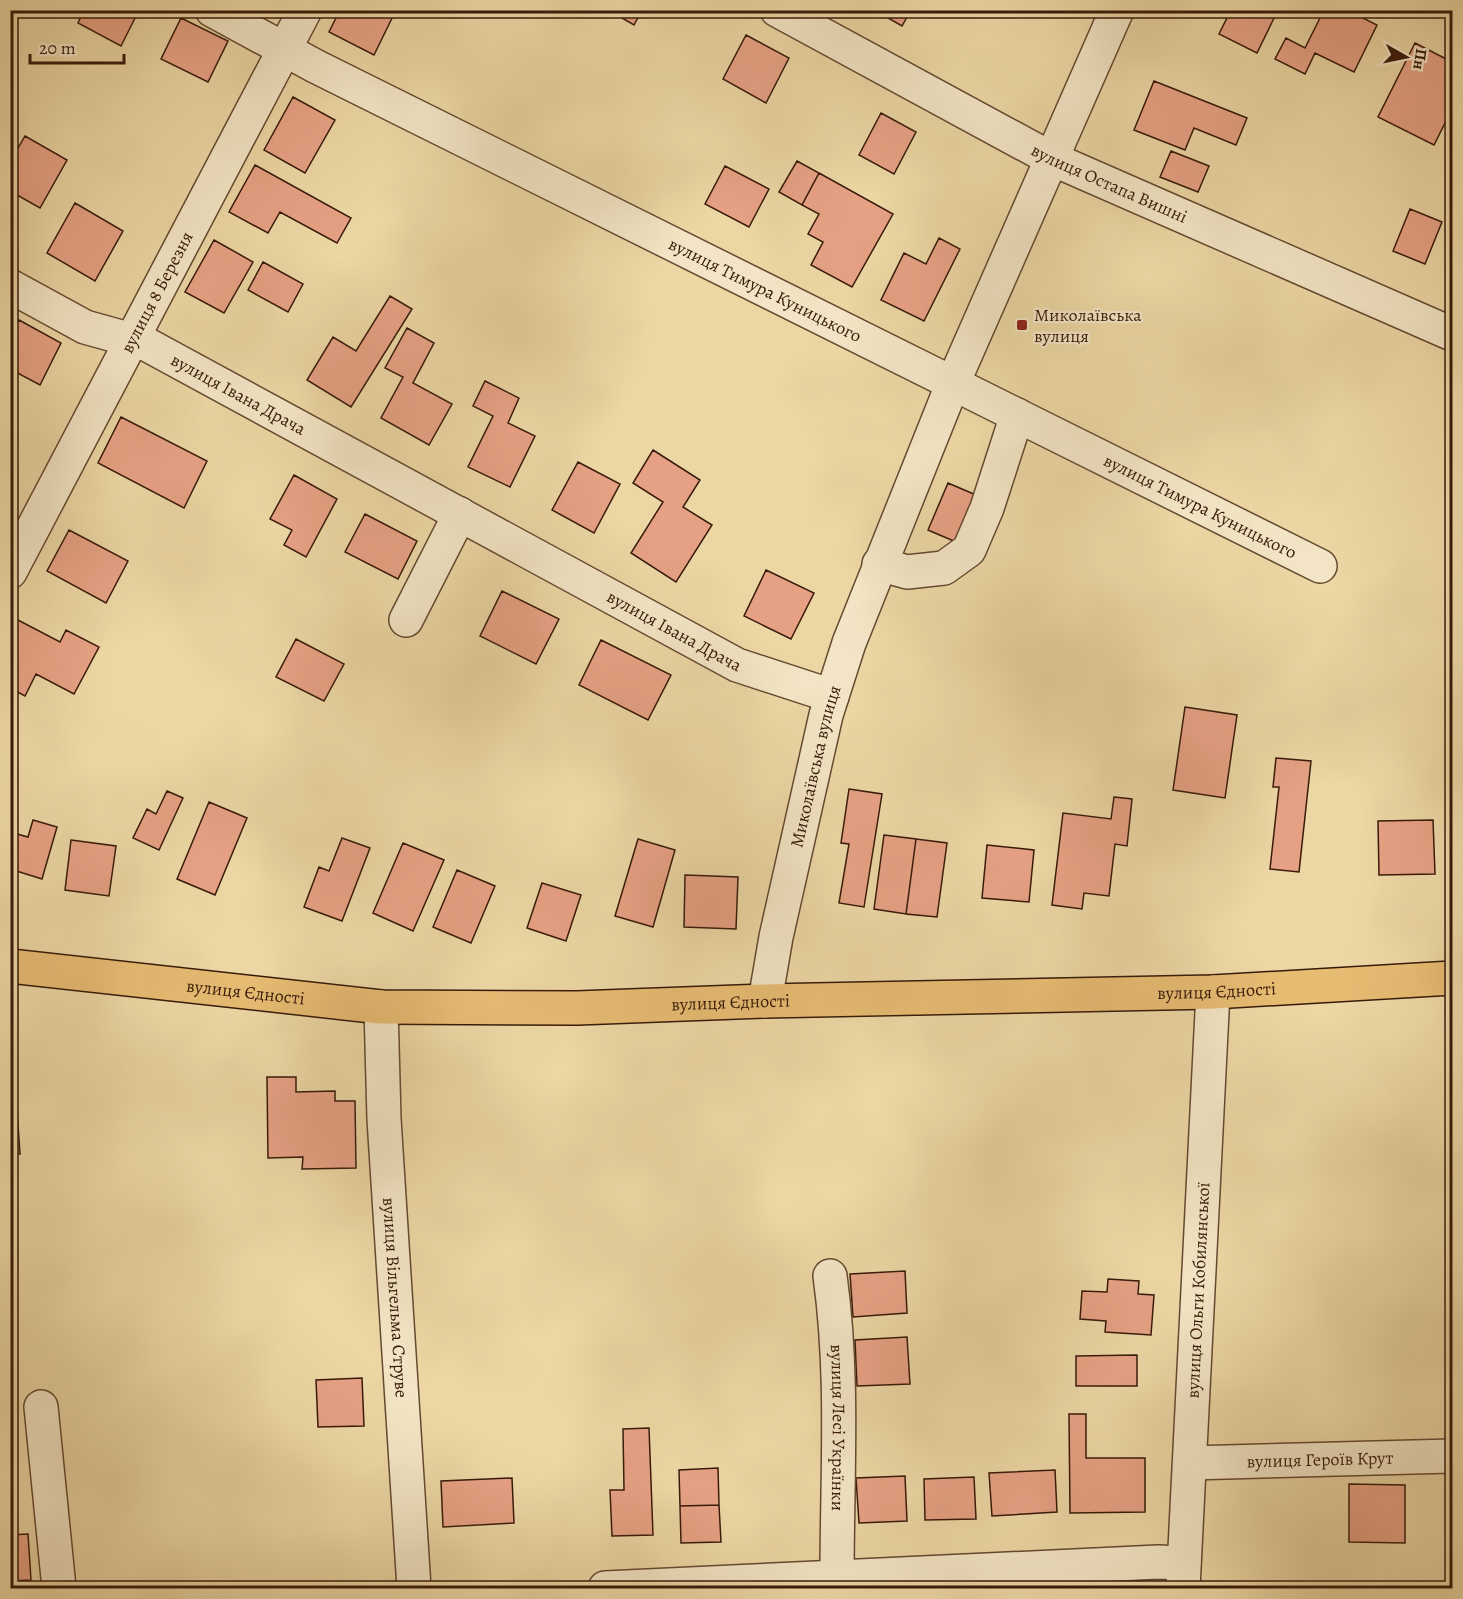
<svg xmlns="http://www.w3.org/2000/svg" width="1463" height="1599" viewBox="0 0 1463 1599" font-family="Alegreya,serif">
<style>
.green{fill:#b8bd85;stroke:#786c47;stroke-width:1.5}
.building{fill:#e6a184;stroke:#381a09;stroke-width:1.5}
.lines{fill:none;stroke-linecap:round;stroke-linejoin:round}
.minor-casing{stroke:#654930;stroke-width:36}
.major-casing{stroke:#381a09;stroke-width:36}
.minor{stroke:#f2e4c4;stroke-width:33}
.major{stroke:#e6bb72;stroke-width:33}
.poi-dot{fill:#8f2418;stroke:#f2e4c4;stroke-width:2}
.labels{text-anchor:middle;stroke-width:4.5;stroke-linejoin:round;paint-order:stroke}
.street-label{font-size:18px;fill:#381a09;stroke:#f2e4c4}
.poi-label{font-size:18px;fill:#381a09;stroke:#f2e4c4;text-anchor:start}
</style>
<rect width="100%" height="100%" fill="#ebd6a4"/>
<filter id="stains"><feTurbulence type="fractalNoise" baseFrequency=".00333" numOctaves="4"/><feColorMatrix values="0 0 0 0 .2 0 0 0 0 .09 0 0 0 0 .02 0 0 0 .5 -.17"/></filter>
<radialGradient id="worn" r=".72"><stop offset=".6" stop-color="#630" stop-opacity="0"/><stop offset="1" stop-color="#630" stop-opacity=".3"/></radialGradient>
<path class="green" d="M1168,1575L1169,1588H755Z"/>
<path class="building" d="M84,10H139L121,46L78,23Z
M340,10H396L374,55L329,32Z
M608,10H642L634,25Z
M874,10H911L902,26Z
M1231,10H1278L1257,53L1219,34Z
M1324,10H1347L1377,25L1354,72L1315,53L1305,74L1275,59L1286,38L1305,48Z
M181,18L228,41L208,82L161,59Z
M746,35L789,58L766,103L723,79Z
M1415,43L1452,62V109L1434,145L1378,117Z
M1154,81L1247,118L1236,145L1194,128L1185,150L1134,130Z
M293,97L335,120L305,173L264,150Z
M881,113L916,132L894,174L859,155Z
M25,136L67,160L40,208L10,191V162Z
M1171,151L1209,166L1198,192L1160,177Z
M797,161L819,173L802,205L779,192Z
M255,165L351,218L337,243L280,212L268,233L229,212Z
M725,166L769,189L749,227L705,204Z
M819,173L893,214L852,287L811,265L823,242L808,234L819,214L802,205Z
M75,203L123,231L95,281L47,253Z
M1410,209L1442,222L1425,264L1393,251Z
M939,238L960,249L924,321L881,300L904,253L926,264Z
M214,240L253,262L224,313L185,292Z
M263,262L303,284L288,312L248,290Z
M390,296L412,309L351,407L307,380L333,337L356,351Z
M19,320L61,343L40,385L10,369V336Z
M407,328L434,343L413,383L452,404L429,445L381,418L403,377L385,368Z
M485,381L519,398L508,423L535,436L510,487L468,467L493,416L473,406Z
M121,417L207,461L184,508L98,463Z
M653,450L700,480L683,507L712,525L676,582L631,553L663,502L633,483Z
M578,462L620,484L594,533L552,510Z
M294,475L337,499L306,557L284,545L292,530L270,519Z
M948,483L976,495L956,542L928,530Z
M365,514L417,541L398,579L345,552Z
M69,530L128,561L106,603L47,571Z
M766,570L814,593L791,639L744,616Z
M502,591L559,619L536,664L480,636Z
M16,619L60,642L66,630L99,647L74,694L36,674L25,696L10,688V630Z
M296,639L344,664L324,701L276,677Z
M601,640L671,675L648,720L579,685Z
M1185,707L1237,715L1225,798L1173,790Z
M1276,758L1311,761L1299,872L1270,869L1279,787H1273Z
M849,789L882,794L864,907L839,903L849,844L841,843Z
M167,791L183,798L159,850L133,838L147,809L156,814Z
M1114,797L1132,799L1127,846L1115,844L1109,896L1084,893L1082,909L1052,905L1063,813L1111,819Z
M209,802L247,818L215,895L177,879Z
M33,820L57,827L42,879L10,869V832L28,837Z
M1433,820L1435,874L1379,875L1378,821Z
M884,835L916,839L906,914L874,909Z
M342,838L370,848L342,921L304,907L319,867L329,871Z
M638,839L675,850L653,927L615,916Z
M916,839L947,843L937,917L906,914Z
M71,840L116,846L109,896L65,890Z
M403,843L444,860L413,931L373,913Z
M987,845L1034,850L1029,902L982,898Z
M457,870L495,886L471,943L433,927Z
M685,875L738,877L736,929L684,927Z
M542,883L581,895L566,941L527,928Z
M267,1077H296V1092L335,1091V1101H355L356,1168L302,1169L303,1157L268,1158Z
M15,1080L20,1154H10V1081Z
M905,1271L907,1313L853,1317L850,1274Z
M1108,1279L1139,1281L1138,1294L1154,1295L1151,1335L1105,1332L1106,1321L1080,1319L1082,1291L1107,1292Z
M907,1337L910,1384L857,1386L855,1340Z
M1137,1355V1386H1076V1356Z
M362,1378L364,1426L318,1427L316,1380Z
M1069,1414H1086V1458H1145V1512L1070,1513Z
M649,1428L653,1535L612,1536L610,1490H624L623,1429Z
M718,1468L719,1505L680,1506L679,1470Z
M1055,1470L1057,1512L992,1516L989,1473Z
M905,1476L907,1521L859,1523L856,1478Z
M974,1477L976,1519L925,1520L924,1479Z
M512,1478L514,1523L443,1527L441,1481Z
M1349,1484L1405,1485V1543L1349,1542Z
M719,1505L721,1542L681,1543L680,1506Z
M28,1534L31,1580L10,1581V1535Z"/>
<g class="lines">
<g class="minor-casing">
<g id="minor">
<path id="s1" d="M212,10L315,66L1320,566"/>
<path id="s2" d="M777,10L1050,158L1452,334"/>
<path id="s3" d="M10,286L85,327L146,344L737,665L832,696"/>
<path d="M879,564L907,572L944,568L969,550L987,508L1017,415"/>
<path id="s4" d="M10,572L305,10"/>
<path d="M406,620L460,514"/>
<path id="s5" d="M765,1001L776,937L826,715L849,643L953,383L1117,10"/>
<path id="s6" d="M381,1007L384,1119L414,1588"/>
<path id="s7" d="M830,1276C844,1376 837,1477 837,1577"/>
<path d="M41,1407L59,1588"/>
<path id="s8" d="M1190,1463L1452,1456"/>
<path d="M605,1588L1158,1562L1184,1563"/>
<path id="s9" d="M1183,1588L1213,992"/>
</g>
</g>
<g class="major-casing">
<g id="major">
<path id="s10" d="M10,966L381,1007L577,1008L765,1001L1213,992L1452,978"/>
</g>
</g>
<use href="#minor" class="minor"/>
<use href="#major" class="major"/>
</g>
<rect class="poi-dot" x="1016" y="319" width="12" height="12" rx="3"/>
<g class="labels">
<g class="street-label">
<text dy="6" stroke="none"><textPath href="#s2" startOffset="375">вулиця Остапа Вишні</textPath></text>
<text dy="6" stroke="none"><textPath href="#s1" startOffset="620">вулиця Тимура Куницького</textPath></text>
<text dy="6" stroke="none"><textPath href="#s4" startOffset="316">вулиця 8 Березня</textPath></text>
<text dy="6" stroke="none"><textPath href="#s3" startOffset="254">вулиця Івана Драча</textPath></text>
<text dy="6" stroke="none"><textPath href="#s1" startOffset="1106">вулиця Тимура Куницького</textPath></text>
<text dy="6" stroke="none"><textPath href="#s3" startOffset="750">вулиця Івана Драча</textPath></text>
<text dy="6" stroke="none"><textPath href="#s5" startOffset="240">Миколаївська вулиця</textPath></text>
<text dy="6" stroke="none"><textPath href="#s10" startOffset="1209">вулиця Єдності</textPath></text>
<text dy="6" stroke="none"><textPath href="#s10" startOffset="237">вулиця Єдності</textPath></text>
<text dy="6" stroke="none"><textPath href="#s10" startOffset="723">вулиця Єдності</textPath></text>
<text dy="6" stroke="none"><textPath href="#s9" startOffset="298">вулиця Ольги Кобилянської</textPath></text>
<text dy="6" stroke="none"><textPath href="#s6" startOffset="291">вулиця Вільгельма Струве</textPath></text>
<text dy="6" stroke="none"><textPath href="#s7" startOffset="152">вулиця Лесі Українки</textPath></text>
<text dy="6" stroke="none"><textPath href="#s8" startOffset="130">вулиця Героїв Крут</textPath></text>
</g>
<g class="poi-label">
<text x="1034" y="321">Миколаївська<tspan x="1034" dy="21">вулиця</tspan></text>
</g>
</g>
<rect width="1463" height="1599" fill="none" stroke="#ebd6a4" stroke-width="36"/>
<rect x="12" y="12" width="1439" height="1575" fill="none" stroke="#381a09" stroke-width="3"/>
<rect x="18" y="18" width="1427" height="1563" fill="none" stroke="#381a09" stroke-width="1.5"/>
<g transform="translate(1406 57) rotate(99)" stroke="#f2e4c4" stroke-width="4.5" paint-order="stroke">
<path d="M0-4.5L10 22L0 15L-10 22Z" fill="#381a09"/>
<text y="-9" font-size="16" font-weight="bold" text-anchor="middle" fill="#381a09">Пн</text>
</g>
<path d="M30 54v9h94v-9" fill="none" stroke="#381a09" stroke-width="3"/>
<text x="39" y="54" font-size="18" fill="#381a09" stroke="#f2e4c4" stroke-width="4.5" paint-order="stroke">20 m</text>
<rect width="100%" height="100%" filter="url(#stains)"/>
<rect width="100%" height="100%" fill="url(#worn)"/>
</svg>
